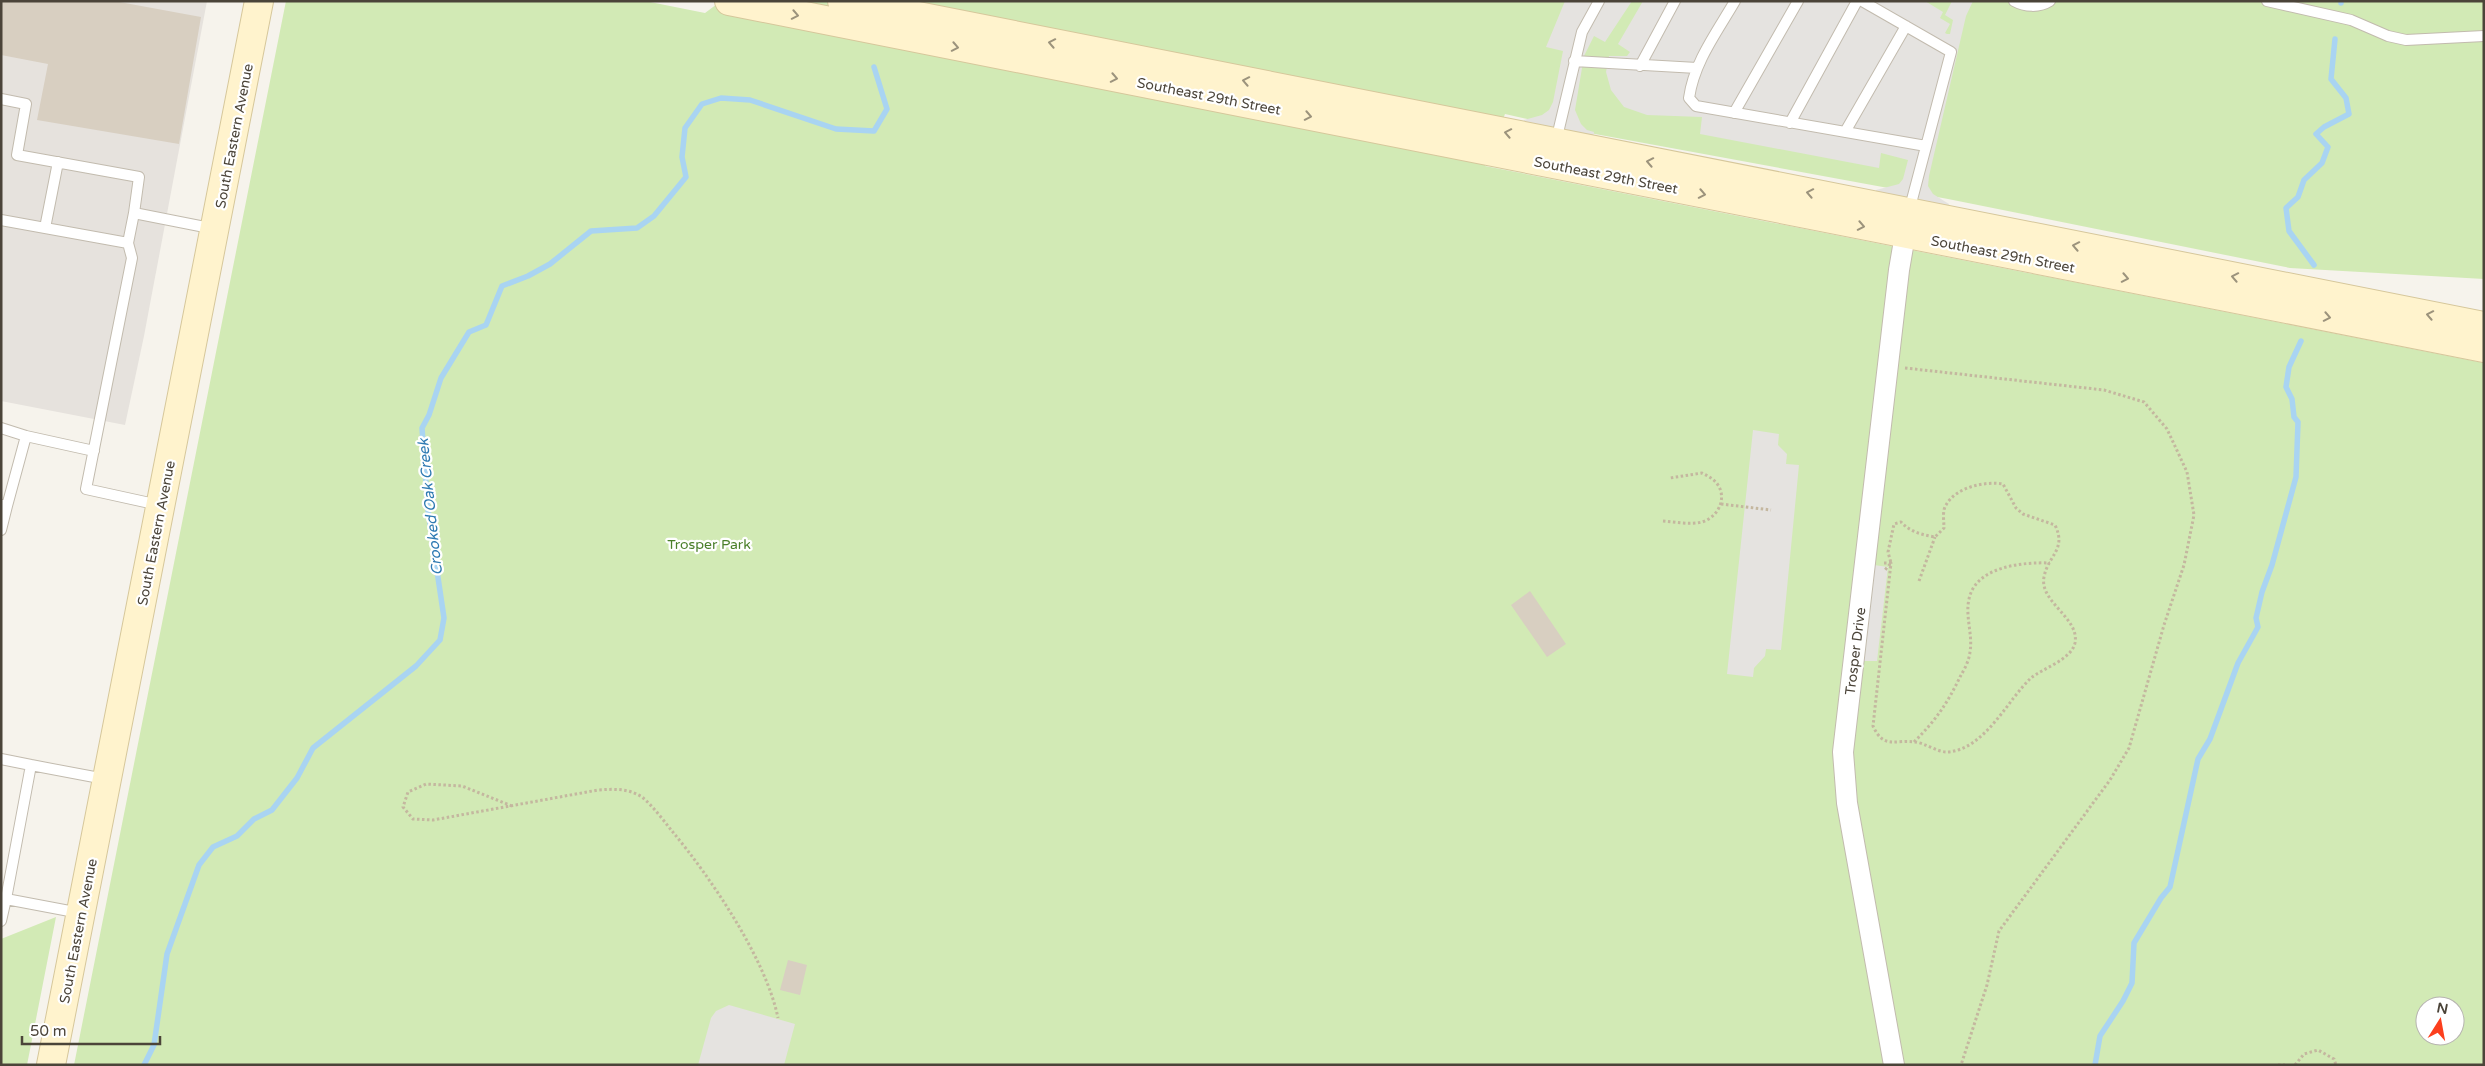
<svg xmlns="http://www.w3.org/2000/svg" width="2485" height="1066" viewBox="0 0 2485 1066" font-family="'Varela Round',sans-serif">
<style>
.industrial{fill:#e6e2dd}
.green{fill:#d2eab5;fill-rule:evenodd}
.parking{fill:#e5e3e0}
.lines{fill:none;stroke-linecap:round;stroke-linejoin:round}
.stream{stroke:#a9d4f2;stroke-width:5.5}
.building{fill:#d8cfc1}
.service-casing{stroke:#c2bbae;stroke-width:12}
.minor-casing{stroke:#c2bbae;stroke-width:22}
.secondary-casing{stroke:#d6c79b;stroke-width:30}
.path{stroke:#c4b79f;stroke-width:3;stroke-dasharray:2.5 2.5;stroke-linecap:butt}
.service{stroke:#fff;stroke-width:10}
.minor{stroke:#fff;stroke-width:20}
.secondary{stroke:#fff3cd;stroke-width:28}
.oneway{stroke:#9c937c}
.labels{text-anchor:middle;stroke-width:4.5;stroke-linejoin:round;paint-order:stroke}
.street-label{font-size:14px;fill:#4b4439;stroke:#fff}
.park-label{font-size:14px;fill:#4a7f2a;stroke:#fff}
.water-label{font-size:15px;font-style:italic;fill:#2e7ab2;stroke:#fff}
</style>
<rect width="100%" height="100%" fill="#f6f3ec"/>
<path class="industrial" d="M1,1H207L144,336L125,425L1,401Z"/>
<path class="green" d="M286,1H645L705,13L721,1H2484V279L2290,268L1948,199L1595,134L1505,114L1485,166L2484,363V1065H74ZM2425,1006H2455V1036H2425Z
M56,917L27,1065H1V939Z"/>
<path class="parking" d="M1565,1H1632L1605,42L1594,36L1584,56L1575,110L1581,124L1587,130L1594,132L1593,137L1522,127L1524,120L1542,115L1549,110L1553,102L1563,51L1546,47Z
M1643,1H1925L1943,12L1940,18L1950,24L1945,33L1947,34H1950L1953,20L1945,15L1952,1H1973L1966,16L1929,176L1928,186L1933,194L1949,204L1948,211L1875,196L1876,190L1899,184L1903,179L1908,160L1881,153L1879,168L1700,134L1702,117L1647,115L1624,107L1611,90L1606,72L1609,56H1627L1630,52L1618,44Z
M1753,430L1779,434L1778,445L1787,454L1786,464L1799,465L1781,650L1766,649L1765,656L1754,668L1753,677L1727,674Z
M1874,565L1888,567L1877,661H1863Z
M729,1005L795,1024L784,1065H698L711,1018L716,1011Z"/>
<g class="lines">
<path class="stream" d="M2341,3V1
M2314,265L2289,231L2286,208L2298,197L2304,180L2322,163L2328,147L2316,134L2324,127L2349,114L2346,98L2331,79L2335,39
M144,1065L154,1045L167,954L199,865L213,847L237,836L254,819L272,810L297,778L313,748L416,666L440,640L444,618L428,510L422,428L429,415L441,378L469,332L486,325L502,286L528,276L550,264L591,231L637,228L654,216L686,177L682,157L685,128L702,104L721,98L750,100L836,129L874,131L887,109L874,67
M2095,1065L2100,1036L2123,1001L2132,983L2134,943L2161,898L2170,887L2198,759L2210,739L2238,663L2258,627L2256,618L2262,592L2272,565L2296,477L2298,422L2294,417L2292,399L2286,387L2289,367L2301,341"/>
</g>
<path class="building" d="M1,1H114L201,17L179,144L37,120L48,64L1,55Z
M1530,591L1566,644L1547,657L1511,605Z
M788,960L807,965L800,995L780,990Z"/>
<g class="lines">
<g class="service-casing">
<path id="service" d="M1735,1C1717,32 1694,62 1689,98L1696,106L1926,146
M1862,1L1951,52L1909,211
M2014,1C2025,7 2039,8 2050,1
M2267,1L2351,20L2388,36L2406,40L2484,36
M1574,61L1697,68
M1640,66L1675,1
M1,99L26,104L17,155L139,177L134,213
M1734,113L1798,1
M1790,123L1857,1
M1845,132L1906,26
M1556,141L1582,32L1599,1
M1,220L128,243L134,213L215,229
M45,228L58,162
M128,243L132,258L86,489L159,505
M1,428L26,436L94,451
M7,506L26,436
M1,530L7,506L2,505
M1,759L31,765
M80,913L6,899L31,765L105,779
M1,921L6,899"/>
</g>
<g class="minor-casing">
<path id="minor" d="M1894,1065L1847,803L1843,752L1899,270L1905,235"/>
</g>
<g class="secondary-casing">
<path id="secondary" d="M729,1L2484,348
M842,1L2484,326
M51,1065L259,1"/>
</g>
<path class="path" d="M1905,368L2104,390L2144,402L2167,429L2187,472L2194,515L2184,565L2164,625L2129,748L2110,780L1999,931L1987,985L1961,1065
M1721,504L1771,510
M1663,521C1676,522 1690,525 1702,522C1718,517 1727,499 1718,485C1714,479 1708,476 1702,473L1670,478
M1884,563H1891L1873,726C1884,750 1895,739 1915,742C1925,743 1937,752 1947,752C1985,750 2008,699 2031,678C2043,668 2071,660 2075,643C2080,618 2039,602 2044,577C2048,555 2067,550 2055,525L2023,514L2016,508L2003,484C1985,481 1956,487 1946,505C1942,511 1944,521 1944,528L1935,537C1923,535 1910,532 1901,522L1894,524L1888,552L1891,563L1885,570
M1919,581L1935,537
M1914,742C1936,720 1947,704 1960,677C1964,670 1969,661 1970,652C1973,635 1965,616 1969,599C1976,566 2023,562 2050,563
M512,806L462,786L426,784L408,792L403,807L413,819L433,820L598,790C614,789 628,788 642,797C653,806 663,820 672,831C711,878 766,959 778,1018
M2278,1065H2285
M2295,1065L2304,1054L2318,1050L2334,1059L2336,1065"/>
<use href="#service" class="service"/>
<use href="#minor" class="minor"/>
<use href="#secondary" class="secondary"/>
</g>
<defs><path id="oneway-chevron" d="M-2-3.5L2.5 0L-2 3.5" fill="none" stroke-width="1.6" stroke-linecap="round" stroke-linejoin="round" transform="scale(1.25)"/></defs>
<g class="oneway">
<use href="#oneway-chevron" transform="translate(795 15) rotate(11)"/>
<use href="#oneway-chevron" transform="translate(1052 43) rotate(-169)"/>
<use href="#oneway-chevron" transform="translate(955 47) rotate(11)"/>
<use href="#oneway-chevron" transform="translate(1114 78) rotate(11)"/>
<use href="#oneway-chevron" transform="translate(1246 81) rotate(-169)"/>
<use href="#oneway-chevron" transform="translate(1308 116) rotate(11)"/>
<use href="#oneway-chevron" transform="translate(1508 133) rotate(-169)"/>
<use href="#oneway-chevron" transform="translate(1650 162) rotate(-169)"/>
<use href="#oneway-chevron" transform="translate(1810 193) rotate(-169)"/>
<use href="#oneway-chevron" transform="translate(1702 194) rotate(11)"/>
<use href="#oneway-chevron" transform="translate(1861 226) rotate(11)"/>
<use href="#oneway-chevron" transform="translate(2076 246) rotate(-169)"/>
<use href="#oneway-chevron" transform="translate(2235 277) rotate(-169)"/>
<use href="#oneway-chevron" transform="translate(2125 278) rotate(11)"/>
<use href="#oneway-chevron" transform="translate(2430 315) rotate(-169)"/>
<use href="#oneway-chevron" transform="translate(2327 317) rotate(11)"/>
</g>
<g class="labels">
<g class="street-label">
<text transform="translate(1209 96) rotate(11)" y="5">Southeast 29th Street</text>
<text transform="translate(234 136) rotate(-79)" y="5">South Eastern Avenue</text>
<text transform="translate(1606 175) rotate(11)" y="5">Southeast 29th Street</text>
<text transform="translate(2003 254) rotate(11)" y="5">Southeast 29th Street</text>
<text transform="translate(156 533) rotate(-79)" y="5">South Eastern Avenue</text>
<text transform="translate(1855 651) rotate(-83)" y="5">Trosper Drive</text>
<text transform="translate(78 931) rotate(-79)" y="5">South Eastern Avenue</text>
</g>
<g class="park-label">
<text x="709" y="549">Trosper Park</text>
</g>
<g class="water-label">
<text transform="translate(430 507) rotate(-96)" y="5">Crooked Oak Creek</text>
</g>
</g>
<rect width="2485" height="1066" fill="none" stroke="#4b4439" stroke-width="5"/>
<g transform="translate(2440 1021) rotate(11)"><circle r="24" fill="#ffffff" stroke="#b7b4b0"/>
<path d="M0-4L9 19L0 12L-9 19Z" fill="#fc3f1d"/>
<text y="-8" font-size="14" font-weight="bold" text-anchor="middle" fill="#4b4439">N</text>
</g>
<path d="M22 1036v8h138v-8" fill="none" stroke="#4b4439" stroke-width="2.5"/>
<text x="30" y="1036" font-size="15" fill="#4b4439" stroke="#ffffff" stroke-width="4" paint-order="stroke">50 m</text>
</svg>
